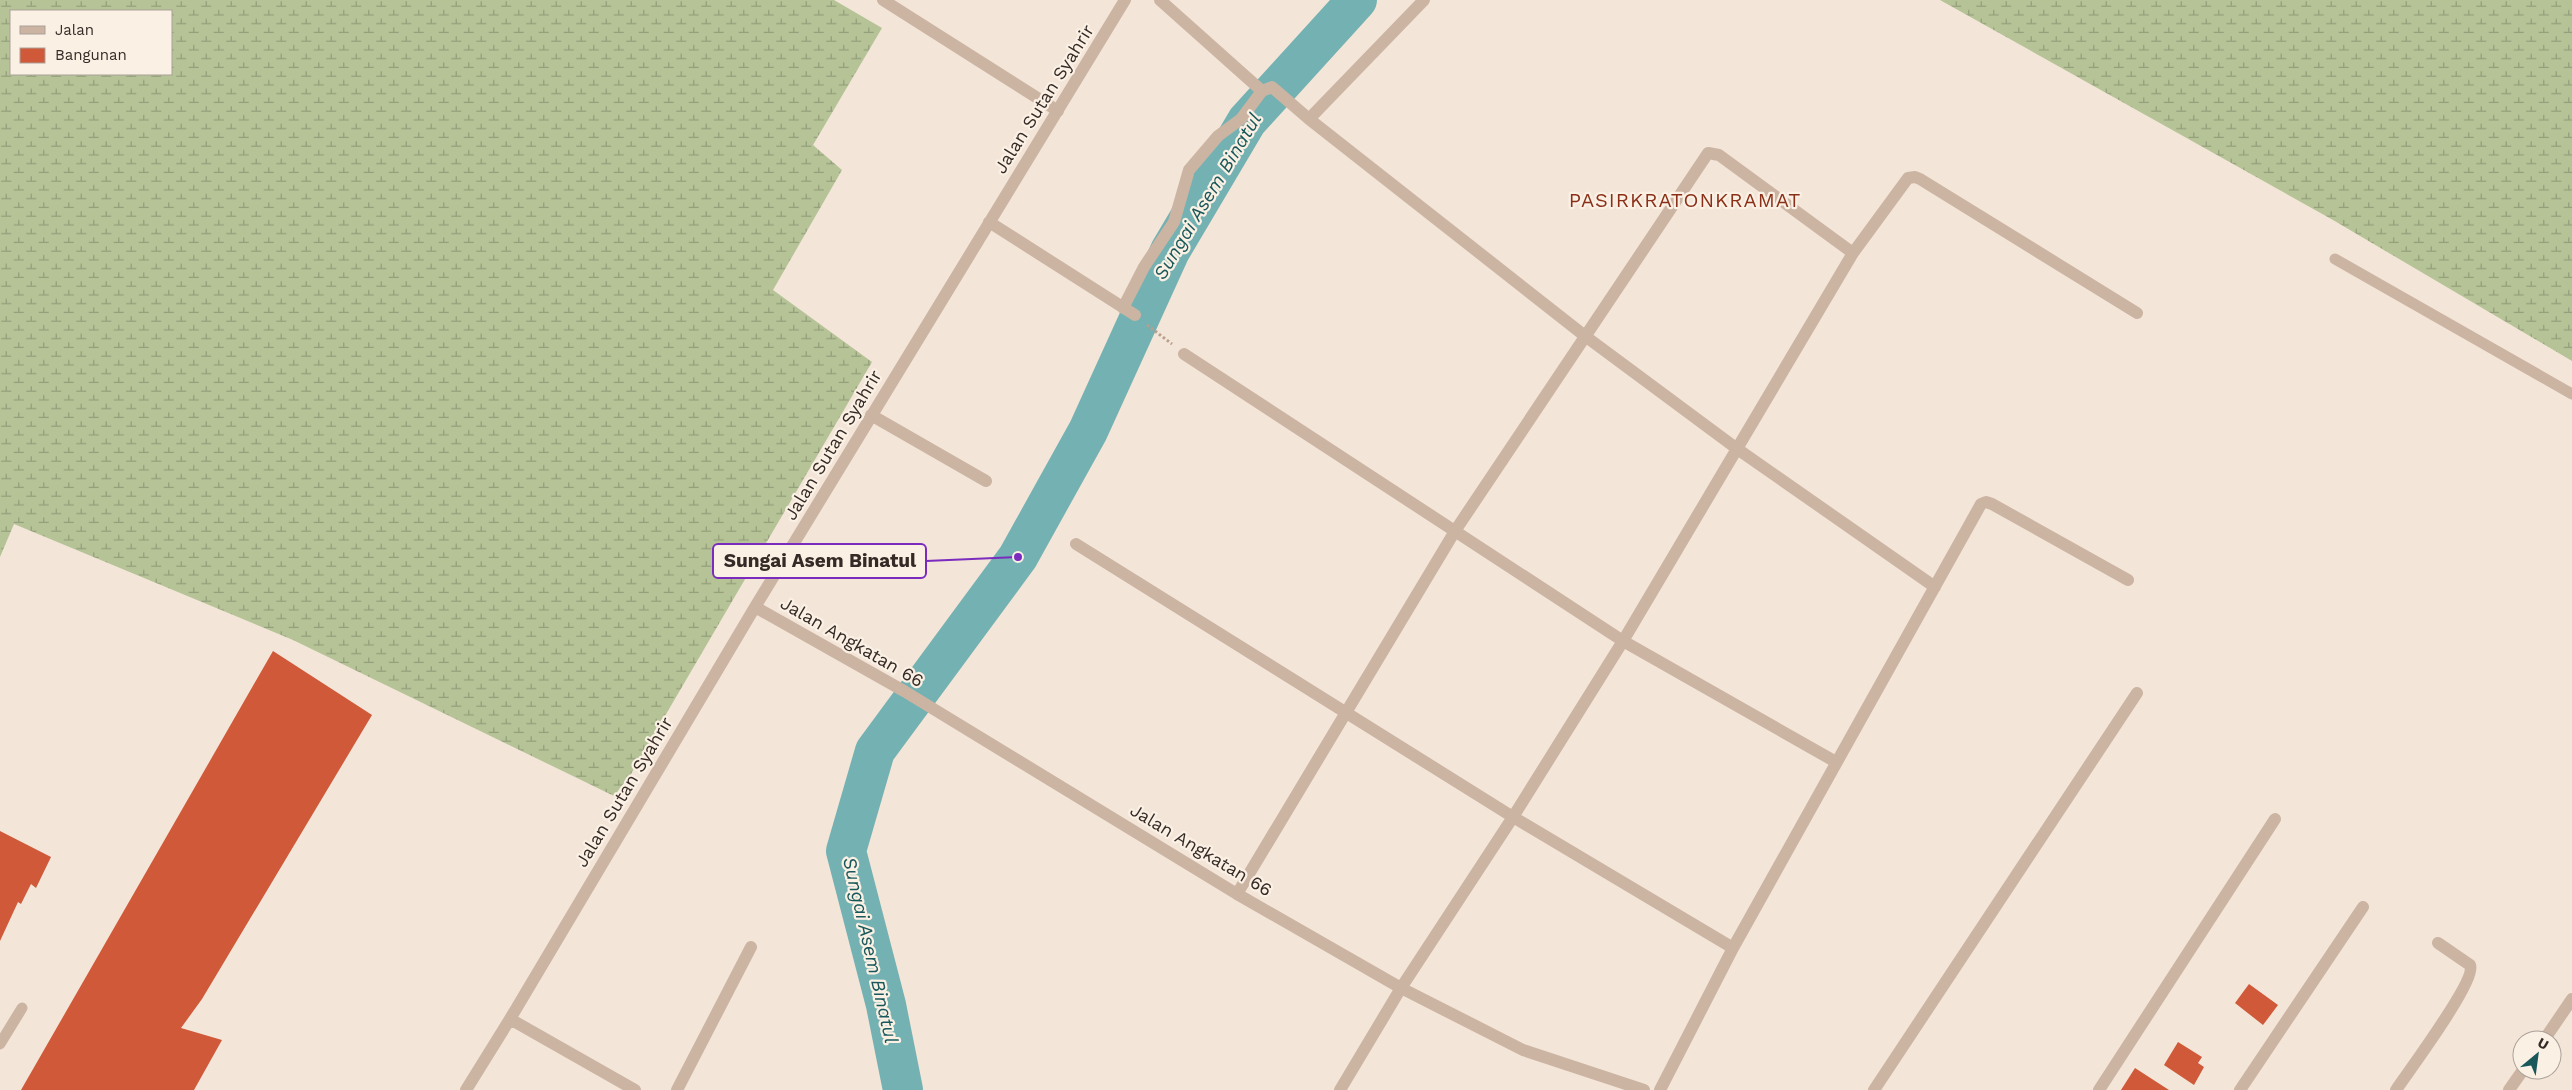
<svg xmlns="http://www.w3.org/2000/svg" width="2572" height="1090" viewBox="0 0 2572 1090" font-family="'Work Sans',sans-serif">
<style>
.wetland{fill:url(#wetland-marsh);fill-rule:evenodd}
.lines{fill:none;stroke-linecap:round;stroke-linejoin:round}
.river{stroke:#74b1b2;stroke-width:40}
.building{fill:#cf5939}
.path{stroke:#b89e8d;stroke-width:3;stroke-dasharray:2.5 2.5;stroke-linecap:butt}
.lane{stroke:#ccb4a3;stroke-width:11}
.street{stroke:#ccb4a3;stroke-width:12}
.labels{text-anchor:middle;stroke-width:4.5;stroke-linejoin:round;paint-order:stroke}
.street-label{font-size:18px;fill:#362a26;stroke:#faf0e4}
.water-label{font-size:19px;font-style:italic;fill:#18585b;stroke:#faf0e4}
.quarter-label{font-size:20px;letter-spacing:1px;fill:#8b3018;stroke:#faf0e4}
.leader{fill:none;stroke:#7b2cbf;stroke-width:2}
.callout-dot{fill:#7b2cbf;stroke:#faf0e4;stroke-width:2}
.callout{fill:#faf0e4;stroke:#7b2cbf;stroke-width:2}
.callout-label{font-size:19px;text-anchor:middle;font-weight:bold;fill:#362a26}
</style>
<defs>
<pattern id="wetland-marsh" width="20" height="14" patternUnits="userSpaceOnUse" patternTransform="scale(1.25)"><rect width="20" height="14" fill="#b5c397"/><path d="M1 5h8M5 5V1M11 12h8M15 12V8" fill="none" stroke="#949f7b"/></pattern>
</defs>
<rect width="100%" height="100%" fill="#f3e5d8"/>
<path class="wetland" d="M0,0H834L882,28L813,145L842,170L773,290L872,362L631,774L614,796L293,640L14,524L0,557ZM11,11H171V74H11Z
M1940,0H2572V361L2333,220Z"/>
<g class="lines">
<path class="river" d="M903,1090L886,1005L846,851L875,751L1018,557L1088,431L1170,251L1247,121L1357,0"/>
</g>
<path class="building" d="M273,651L372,715L202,999L181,1028L222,1040L194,1090H21Z
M0,831L51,857L36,888L31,884L21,904L18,902L0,941Z
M2249,984L2278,1005L2263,1025L2235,1003Z
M2178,1042L2202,1057L2198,1063L2204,1067L2194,1085L2164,1065Z
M2135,1068L2169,1090H2121Z"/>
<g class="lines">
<path class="path" d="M1147,325L1172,344"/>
<path class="lane" d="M2335,259L2572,394
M0,1044L22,1008"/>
<path class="street" d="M883,0L1058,111
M1160,0L1262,91L1272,87L1309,119L1585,336L1736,448L1935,587
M1309,119L1424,0
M989,222L1135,315
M1123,308L1144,267L1174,222L1189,170L1218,136L1241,119L1262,91
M1184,354L1623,641L1836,762
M871,415L986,481
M1076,544L1513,817L1733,948
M755,607L904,691L1237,894L1401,988L1523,1050L1644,1090
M1237,894L1455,531L1708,153L1719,155L1853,253
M510,1019L635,1090
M2544,1040L2572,999
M466,1090L510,1019L755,607L1125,0
M677,1090L751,947
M1340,1090L1401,988L1513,817L1623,641L1853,253L1908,178L1915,177L1920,179L2137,313
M1660,1090L1733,948L1981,504L1986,502L1992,504L2128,580
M1874,1090L2137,693
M2099,1090L2275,819
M2240,1090L2363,907
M2396,1090C2408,1072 2477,980 2470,965L2438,943
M2509,1090L2523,1070"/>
</g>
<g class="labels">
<g class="street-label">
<text transform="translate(1044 99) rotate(-58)" y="6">Jalan Sutan Syahrir</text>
<text transform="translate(833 445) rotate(-59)" y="6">Jalan Sutan Syahrir</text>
<text transform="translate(852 642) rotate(30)" y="6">Jalan Angkatan 66</text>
<text transform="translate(624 792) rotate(-59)" y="6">Jalan Sutan Syahrir</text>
<text transform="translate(1201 850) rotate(31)" y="6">Jalan Angkatan 66</text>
</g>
<g class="water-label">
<text transform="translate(1207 196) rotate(-59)" y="7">Sungai Asem Binatul</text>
<text transform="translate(871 950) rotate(77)" y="7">Sungai Asem Binatul</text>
</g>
<g class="quarter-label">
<text x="1685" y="207">PASIRKRATONKRAMAT</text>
</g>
</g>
<path class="leader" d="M1018 557L926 561"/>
<circle class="callout-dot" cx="1018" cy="557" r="5"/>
<rect class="callout" x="713" y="544" width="213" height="34" rx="5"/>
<g class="callout-label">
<text x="820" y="567">Sungai Asem Binatul</text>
</g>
<rect x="10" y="10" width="162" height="65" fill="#faf0e4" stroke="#aca198"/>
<rect x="20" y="26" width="25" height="8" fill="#ccb4a3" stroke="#aca198"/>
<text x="55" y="35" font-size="15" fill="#362a26">Jalan</text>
<rect x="20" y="48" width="25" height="15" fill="#cf5939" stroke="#aca198"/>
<text x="55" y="60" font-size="15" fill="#362a26">Bangunan</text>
<g transform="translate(2537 1055) rotate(29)"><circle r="24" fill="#faf0e4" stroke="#aca198"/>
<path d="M0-4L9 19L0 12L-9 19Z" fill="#18585b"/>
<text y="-8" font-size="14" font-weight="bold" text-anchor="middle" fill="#362a26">U</text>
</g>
</svg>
